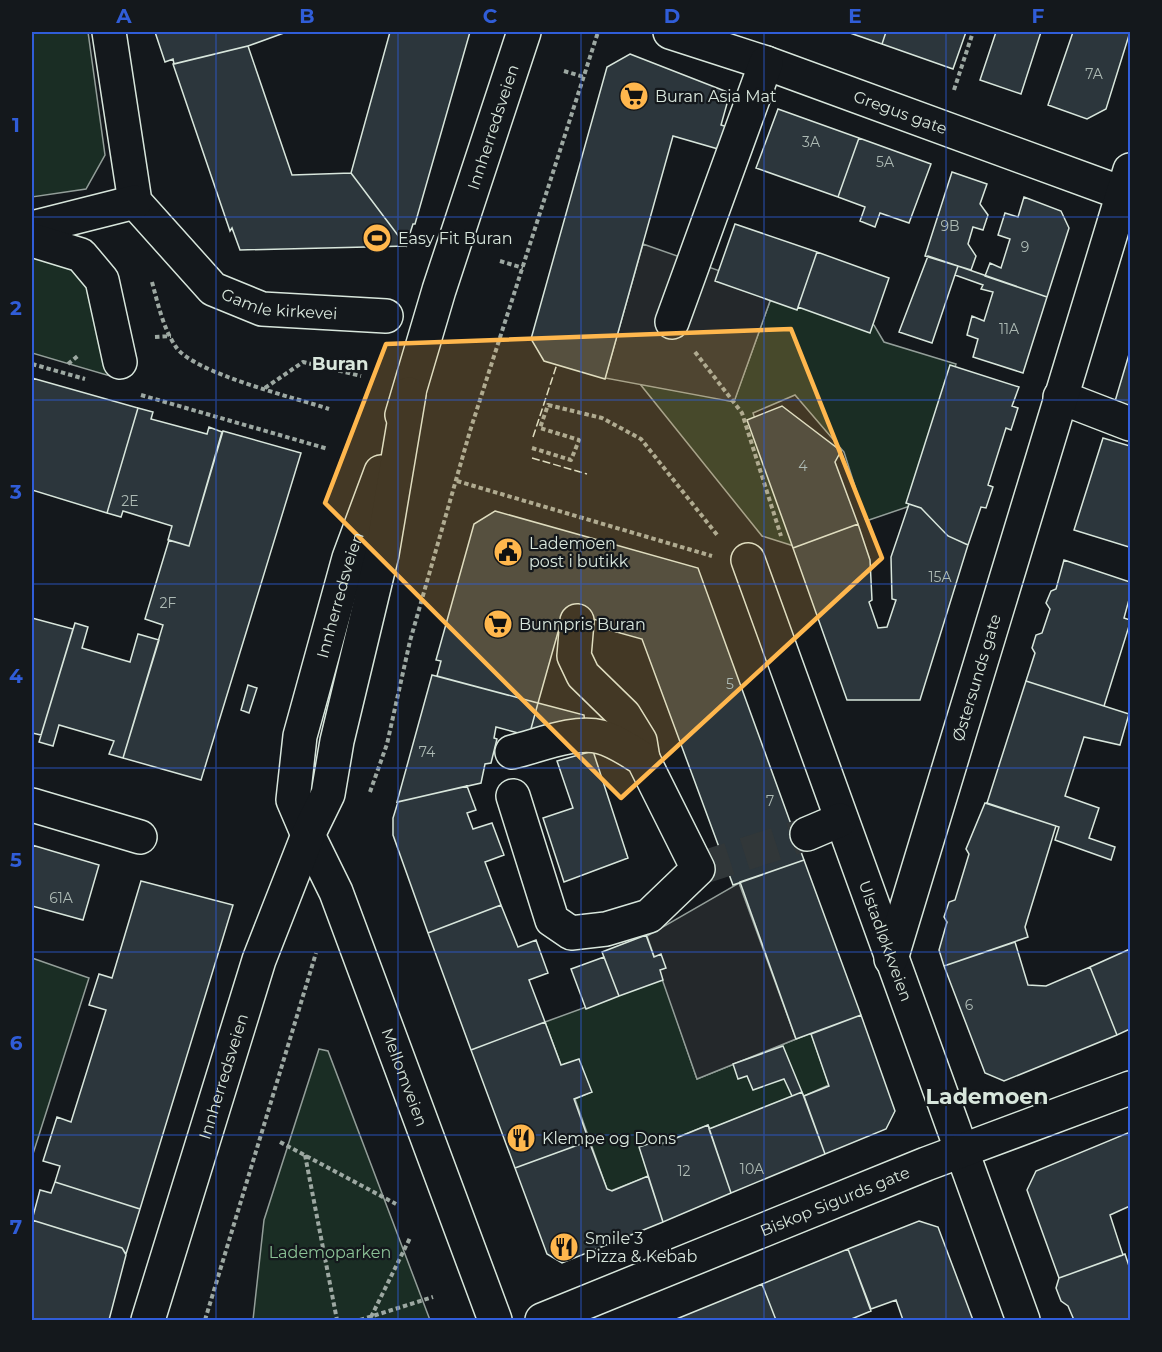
<svg xmlns="http://www.w3.org/2000/svg" width="1162" height="1352" viewBox="0 0 1162 1352" font-family="Montserrat,sans-serif">
<style>
.green{fill:#1a2d24;stroke:#939e99;stroke-width:1.5}
.parking{fill:#24282b;stroke:#939e99;stroke-width:1.5}
.building{fill:#2c363c;stroke:#d8e6dc;stroke-width:1.5}
.lines{fill:none;stroke-linecap:round;stroke-linejoin:round}
.minor-tunnel{stroke:#313739;stroke-width:33;stroke-dasharray:33 16;stroke-linecap:butt}
.minor-casing{stroke:#d8e6dc;stroke-width:36}
.major-casing{stroke:#d8e6dc;stroke-width:36}
.path{stroke:#9da8a2;stroke-width:4;stroke-dasharray:4.5 3;stroke-linecap:butt}
.minor{stroke:#14181c;stroke-width:33}
.major{stroke:#14181c;stroke-width:33}
.fence{stroke:#d8e6dc;stroke-width:1.5;stroke-dasharray:8 3;stroke-linecap:butt}
.marked{fill:#ffb74d;fill-opacity:0.2;stroke:#ffb74d;stroke-width:4.5;stroke-linejoin:round}
.grid{fill:none;stroke:#305dd8;stroke-width:1.5;stroke-opacity:0.55}
.labels{text-anchor:middle;stroke-width:4.5;stroke-linejoin:round;paint-order:stroke}
.number-label{font-size:14px;fill:#adbab4}
.poi-label{font-size:16px;fill:#d8e6dc;stroke:#14181c;text-anchor:start}
.street-label{font-size:16px;fill:#d8e6dc;stroke:#14181c}
.park-label{font-size:16px;fill:#8ac095;stroke:#14181c}
.neighbourhood-label{font-size:18px;font-weight:bold;fill:#d8e6dc;stroke:#14181c}
.district-label{font-size:22px;font-weight:bold;fill:#d8e6dc;stroke:#14181c}
.neatline{fill:none;stroke:#305dd8;stroke-width:2}
.grid-label{font-size:20px;text-anchor:middle;font-weight:bold;fill:#305dd8}
</style>
<rect width="100%" height="100%" fill="#14181c"/>
<path class="green" d="M32,32H88L105,155L86,189L32,197Z
M32,250L76,263L93,286L110,376L32,353Z
M774,290L874,325L884,342L956,364L913,505L866,521L844,452L795,395L753,413L797,547L762,536L640,384L734,401Z
M32,958L89,978L32,1157Z
M663,979L697,1079L811,1033L829,1085L804,1096L802,1093L710,1129L708,1125L641,1152L649,1176L608,1192L575,1099L591,1092L561,1065L545,1022Z
M319,1049L328,1051L430,1320H253L264,1220Z"/>
<path class="parking" d="M643,244L774,290L734,402L605,378Z
M739,883L796,1039L697,1079L647,936Z"/>
<path class="building" d="M155,32H284V33L248,46L174,64L173,59L165,62Z
M390,32H470L415,224H413L406,246L351,173Z
M847,32H886L882,44Z
M886,32H966L953,69L882,44Z
M996,32H1041L1021,94L980,80Z
M1073,32H1130L1106,109L1087,119L1048,105Z
M248,46L292,175L351,173L406,246L240,250L232,228L230,231L173,64Z
M630,54L730,93L721,125L731,128L725,151L673,136L605,379L544,361L531,339L607,67Z
M778,109L859,138L838,197L756,168Z
M859,138L931,164L909,223L880,213L875,227L860,221L865,207L838,197Z
M952,172L987,184L980,204L988,215L983,230L973,227L968,244L976,256L971,270L925,256Z
M1024,197L1061,211L1069,228L1047,297L985,276L990,263L1001,268L1010,239L998,235L1005,213L1018,217Z
M735,224L817,252L797,310L715,281Z
M817,252L889,278L870,333L798,307Z
M928,256L958,266L932,343L899,332Z
M958,266L1047,297L1023,373L973,357L978,339L967,335L972,316L984,321L993,292L981,289L983,285L955,275Z
M1130,351V414L1113,408Z
M950,365L1019,387L1012,406L1018,408L1011,430L1006,428L988,485L993,487L986,508L981,507L968,545L948,536L921,508L906,503Z
M32,378L138,408L107,513L32,490Z
M782,406L841,451L835,462L858,524L793,548L747,420Z
M138,408L153,412L151,419L207,434L209,427L222,432L189,546L168,540L172,526L123,511L121,517L107,513Z
M223,431L301,453L201,780L123,758L163,625L145,619L169,540L189,546Z
M1103,438L1130,446L1129,547L1074,530Z
M909,504L921,508L948,536L968,545L920,700H847L793,548L858,524L870,560L872,600L869,602L878,628L887,627L896,600L892,599L891,557Z
M495,511L698,568L804,860L733,885L642,639L602,628L604,622L564,611L538,703L437,676L441,661L436,660L474,524Z
M1064,560L1130,582V596L1124,618L1130,620V623L1104,706L1026,681L1035,653L1032,648L1036,635L1042,633L1050,609L1046,603L1051,591L1056,589Z
M32,618L73,629L41,735L32,733Z
M75,623L88,627L82,648L130,662L138,634L159,640L123,758L109,754L114,741L59,725L53,746L39,742Z
M432,675L538,703L529,736L496,727L494,738L497,739L491,763L485,764L481,783L397,802Z
M1026,681L1129,714L1120,745L1084,737L1065,796L1099,808L1089,838L1115,847L1111,860L1055,840L1059,827L987,803Z
M248,685L257,688L249,713L241,710Z
M538,703L584,715L585,726L529,736Z
M593,751L628,858L564,882L543,818L573,808L557,761Z
M467,786L476,810L467,813L473,829L492,823L504,855L485,862L501,905L428,933L393,835V818L398,802Z
M985,803L1056,826L1025,927L1028,937L944,966L939,950L947,922L944,917L949,902L955,900L969,854L966,849Z
M32,845L99,865L83,920L32,906Z
M804,860L861,1015L796,1039L740,882Z
M141,881L233,905L140,1209L55,1182L60,1166L43,1161L57,1117L71,1122L106,1010L89,1005L99,974L112,978Z
M501,905L518,947L536,940L548,973L529,980L545,1022L471,1050L428,933Z
M646,935L654,957L661,954L666,968L660,970L663,980L619,996L602,952Z
M1015,942L1028,985L1046,986L1090,967L1117,1035L1004,1081L985,1073L944,966Z
M1130,949V1029L1117,1035L1090,967Z
M604,957L619,996L586,1009L571,969Z
M861,1015L895,1111L886,1129L825,1154L804,1096L829,1086L811,1034Z
M545,1022L561,1065L579,1059L592,1092L574,1099L589,1141L515,1168L471,1050Z
M783,1046L802,1092L792,1096L784,1079L753,1090L747,1076L738,1079L733,1064Z
M802,1092L825,1154L731,1193L709,1129Z
M708,1125L731,1193L663,1222L639,1147L657,1141L659,1145Z
M1130,1132V1206L1110,1215L1123,1255L1059,1278L1027,1190L1036,1171Z
M589,1141L607,1189L612,1191L648,1176L663,1222L562,1263L547,1254L515,1168Z
M55,1182L140,1209L126,1254L122,1248L32,1220L40,1190L51,1193Z
M32,1220L122,1248L126,1255L109,1320H32Z
M919,1221L938,1227L973,1320H903L896,1300L871,1309L848,1249Z
M848,1249L871,1311L849,1320H776L762,1284Z
M1125,1254L1130,1269V1320H1074L1068,1306L1061,1301L1056,1288L1059,1278Z
M762,1284L776,1320H674Z"/>
<g class="lines">
<path class="minor-tunnel" d="M698,869L807,834"/>
<g class="minor-casing">
<g id="minor">
<path id="s1" d="M109,32L135,202L213,289L262,309L386,316"/>
<path id="s2" d="M670,32L766,63L1130,196"/>
<path d="M32,228L135,202"/>
<path d="M32,240L81,255L102,280L120,362"/>
<path d="M672,322L766,63"/>
<path d="M1060,397L1130,424"/>
<path id="s3" d="M748,560L1023,1320"/>
<path d="M577,621L574,656L583,675L624,715L640,741L643,759"/>
<path d="M512,752C538,746 574,730 601,737C616,741 630,751 643,759L698,869L649,916L606,929L571,933L552,920L513,796"/>
<path d="M32,805L140,837"/>
<path d="M807,834L840,820"/>
<path id="s4" d="M308,835L336,892L495,1320"/>
<path id="s5" d="M891,959L1130,170"/>
<path id="s6" d="M542,1320L926,1164L1130,1088"/>
</g>
</g>
<g class="major-casing">
<g id="major">
<path id="s7" d="M402,415L439,290L524,32"/>
<path id="s8" d="M308,835L293,800L300,736L349,558L381,472"/>
<path id="s9" d="M148,1320L259,960L308,835L328,794L337,741L382,554L409,394"/>
</g>
</g>
<path class="path" d="M564,71L584,77
M954,90L973,32
M500,261L523,268
M152,282C158,304 163,328 176,347C193,373 296,398 329,409
M155,337L171,336
M695,352L742,413L781,536
M32,364L85,379
M68,364L79,355
M265,388L303,362L361,376
M141,395L328,449
M532,448L571,460L579,440L540,428L548,405L602,418L641,439L718,536
M457,481L712,556
M370,792L387,744L410,641L470,431L598,32
M280,1142L396,1204
M305,1155L337,1320
M371,1317L410,1238
M205,1320L316,953
M360,1320L433,1297"/>
<use href="#minor" class="minor"/>
<use href="#major" class="major"/>
<path class="fence" d="M533,437L557,364
M532,458L587,474"/>
</g>
<path class="marked" d="M791,329L882,558L621,798L325,503L386,344Z"/>
<path class="grid" d="M216,32V1320M398,32V1320M581,32V1320M764,32V1320M946,32V1320M32,217H1130M32,400H1130M32,584H1130M32,768H1130M32,952H1130M32,1135H1130"/>
<defs>
<g id="supermarket-disc" transform="scale(1.5)"><circle r="9.5" fill="#ffb74d" stroke="#14181c"/><path d="M-6-5.5h2.5l.6 2H6L4.5 2H-2.5L-4.4-4H-6ZM-1.5 3.2a1.3 1.3 0 1 0 .1 0ZM3 3.2a1.3 1.3 0 1 0 .1 0Z" fill="#111"/></g>
<g id="stadium-disc" transform="scale(1.5)"><circle r="9.5" fill="#ffb74d" stroke="#14181c"/><path d="M0-5a6.5 5 0 1 0 0 10a6.5 5 0 1 0 0-10ZM-3.5-1.8h7v3.6h-7Z" fill="#111"/></g>
<g id="civic-disc" transform="scale(1.5)"><circle r="9.5" fill="#ffb74d" stroke="#14181c"/><path d="M-.6-6.5H3V-4.5H.6V-3L4-1V1h2V6H-6V1h2V-1L-.6-3ZM-1.2 2.5V6h2.4V2.5Z" fill="#111"/></g>
<g id="restaurant-disc" transform="scale(1.5)"><circle r="9.5" fill="#ffb74d" stroke="#14181c"/><path d="M-5-6h1v4h1v-4h1v4h1v-4h1v5L-1.5 .5V6h-2V.5L-5-1ZM5-6V6H3V1.5H1.5Q1.5-4 5-6Z" fill="#111"/></g>
</defs>
<g fill-rule="evenodd">
<use href="#supermarket-disc" x="634" y="96"/>
<use href="#stadium-disc" x="377" y="238"/>
<use href="#civic-disc" x="508" y="552"/>
<use href="#supermarket-disc" x="498" y="624"/>
<use href="#restaurant-disc" x="521" y="1138"/>
<use href="#restaurant-disc" x="564" y="1247"/>
</g>
<g class="labels">
<g class="number-label">
<text x="1094" y="79">7A</text>
<text x="811" y="147">3A</text>
<text x="885" y="167">5A</text>
<text x="950" y="231">9B</text>
<text x="1025" y="252">9</text>
<text x="1009" y="334">11A</text>
<text x="803" y="471">4</text>
<text x="130" y="506">2E</text>
<text x="940" y="582">15A</text>
<text x="168" y="608">2F</text>
<text x="730" y="689">5</text>
<text x="427" y="757">74</text>
<text x="770" y="806">7</text>
<text x="61" y="903">61A</text>
<text x="969" y="1010">6</text>
<text x="752" y="1174">10A</text>
<text x="684" y="1176">12</text>
</g>
<g class="poi-label">
<text x="655" y="102">Buran Asia Mat</text>
<text x="398" y="244">Easy Fit Buran</text>
<text x="529" y="549">Lademoen<tspan x="529" dy="18">post i butikk</tspan></text>
<text x="519" y="630">Bunnpris Buran</text>
<text x="542" y="1144">Klempe og Dons</text>
<text x="585" y="1244">Smile 3<tspan x="585" dy="18">Pizza &amp; Kebab</tspan></text>
</g>
<g class="street-label">
<text dy="6" stroke="none"><textPath href="#s2" startOffset="244">Gregus gate</textPath></text>
<text dy="6" stroke="none"><textPath href="#s7" startOffset="302">Innherredsveien</textPath></text>
<text dy="6" stroke="none"><textPath href="#s1" startOffset="358">Gamle kirkevei</textPath></text>
<text dy="6" stroke="none"><textPath href="#s8" startOffset="249">Innherredsveien</textPath></text>
<text dy="6" stroke="none"><textPath href="#s5" startOffset="294">Østersunds gate</textPath></text>
<text dy="6" stroke="none"><textPath href="#s3" startOffset="405">Ulstadløkkveien</textPath></text>
<text dy="6" stroke="none"><textPath href="#s9" startOffset="255">Innherredsveien</textPath></text>
<text dy="6" stroke="none"><textPath href="#s4" startOffset="261">Mellomveien</textPath></text>
<text dy="6" stroke="none"><textPath href="#s6" startOffset="316">Biskop Sigurds gate</textPath></text>
</g>
<g class="park-label">
<text x="330" y="1258">Lademoparken</text>
</g>
<g class="neighbourhood-label">
<text x="340" y="370">Buran</text>
</g>
<g class="district-label">
<text x="987" y="1104">Lademoen</text>
</g>
</g>
<rect width="1162" height="1352" fill="none" stroke="#14181c" stroke-width="66"/>
<rect x="33" y="33" width="1096" height="1286" class="neatline"/>
<g class="grid-label">
<text x="124" y="23">A</text>
<text x="307" y="23">B</text>
<text x="490" y="23">C</text>
<text x="672" y="23">D</text>
<text x="855" y="23">E</text>
<text x="1038" y="23">F</text>
<text x="16" y="132">1</text>
<text x="16" y="315">2</text>
<text x="16" y="499">3</text>
<text x="16" y="683">4</text>
<text x="16" y="867">5</text>
<text x="16" y="1050">6</text>
<text x="16" y="1234">7</text>
</g>
</svg>
